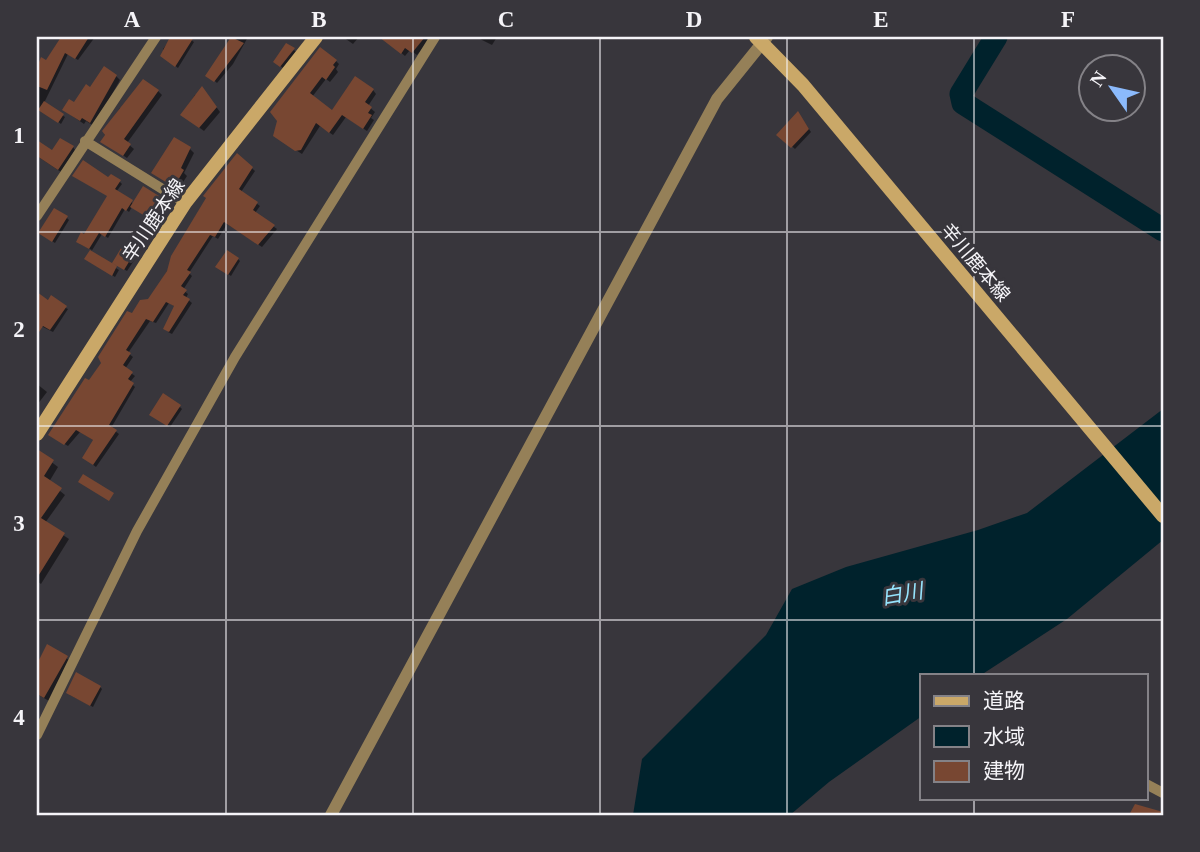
<svg xmlns="http://www.w3.org/2000/svg" width="1200" height="852" viewBox="0 0 1200 852" font-family="'Times New Roman','Noto Sans JP',serif">
<style>
.water{fill:#00222c}
.shadow{fill:#0007}
.lines{fill:none;stroke-linecap:round;stroke-linejoin:round}
.river{stroke:#00222c;stroke-width:23}
.building{fill:#784732}
.minor{stroke:#958058;stroke-width:10}
.tertiary{stroke:#958058;stroke-width:12}
.secondary{stroke:#caa868;stroke-width:14}
.grid{fill:none;stroke:#f5f4f8;stroke-width:2;stroke-opacity:0.55}
.labels{text-anchor:middle;stroke-width:6;stroke-linejoin:round;paint-order:stroke}
.street-label{font-size:19px;fill:#f5f4f8;stroke:#38363c}
.water-label{font-size:21px;font-style:italic;fill:#96e4fd;stroke:#38363c}
.neatline{fill:none;stroke:#f5f4f8;stroke-width:2.5}
.grid-label{font-size:23px;text-anchor:middle;font-weight:bold;fill:#f5f4f8}
</style>
<rect width="100%" height="100%" fill="#38363c"/>
<path class="water" d="M1163,409V540L1067,619L981,675H922V716L829,782L790,815H633L642,759L766,635L792,589L846,567L978,530L1027,513Z"/>
<path class="shadow" d="M63,37H95L78,60L68,54L44,103L65,117L61,124L37,106V71L42,60L47,62Z
M172,37H187L194,42L178,68L165,58L163,49Z
M233,37H248L233,64L217,83L208,75Z
M343,37H359L353,44Z
M382,37H432L417,55L410,50L405,56Z
M476,37H497L492,45Z
M294,50L296,52L283,68L278,64Z
M336,61L339,64L336,69L338,72L330,82L326,79L312,97L333,113L373,90L376,94L368,106L375,112L371,118L374,120L367,131L346,117L333,135L320,126L302,154L279,139L275,129Z
M116,76L120,80L94,126L86,121L84,124L68,113L91,89Z
M158,91L162,95L127,143L134,149L127,158L107,145L104,131L120,108L124,110Z
M206,93L220,112L204,131L182,115L195,95Z
M800,116L811,132L795,149L779,135Z
M37,142L53,153L73,147L75,150L61,172L37,156Z
M190,149L194,153L184,173L187,176L178,190L153,173Z
M237,155L255,171L241,192L260,206L255,213L277,229L262,247L227,224L218,239L213,236L189,273L192,276L183,290L188,294L186,298L192,303L172,334L168,332L176,307L169,303L156,323L150,321L128,353L133,357L125,369L135,376L130,382L135,387L111,428L119,434L96,467L84,458L95,441L80,432L68,446L53,437L132,316L149,301Z
M77,178L120,182L122,184L116,192L134,204L143,188L169,205L162,215L158,212L153,220L132,207L129,212L125,209L108,238L102,234L91,252L119,270L115,277L89,261L86,259L92,250L80,244L109,196Z
M67,218L69,220L55,243L42,235Z
M124,247L137,256L127,271L117,265Z
M238,259L240,261L231,276L220,269Z
M37,295L68,309L53,332L37,324Z
M37,384L47,392L37,405Z
M180,407L182,409L170,427L154,417Z
M37,451L58,467L49,482L65,495L45,523L69,539L41,584L37,581Z
M48,647L71,661L49,701L37,694V667Z
M100,687L102,689L93,707L70,695Z"/>
<g class="lines">
<path class="river" d="M996,37L961,94L963,103L1163,230"/>
</g>
<path class="building" d="M61,37H89L75,59L65,53L47,90L37,86V67L41,57L46,60Z
M170,37H194L175,67L160,56Z
M231,37L244,43L214,82L205,76Z
M379,37H425L412,53L405,48L401,54Z
M286,43L295,48L280,67L273,62Z
M320,47L337,60L333,65L335,67L326,80L322,77L310,93L332,110L355,76L374,89L365,102L372,107L368,113L372,115L363,129L342,115L329,133L316,123L301,150L295,151L273,136L277,121L270,112Z
M104,66L117,75L90,123L82,118L80,121L62,110L69,99L74,102L86,84L90,87Z
M143,79L159,90L124,139L131,144L123,156L100,142L105,135L102,131Z
M202,86L217,107L199,128L180,115Z
M44,101L64,114L58,123L38,110Z
M798,111L809,129L791,148L776,135Z
M174,137L191,147L181,168L184,170L174,187L151,173Z
M60,138L74,146L58,170L37,156V140L52,150Z
M237,153L253,167L239,189L258,202L253,210L275,225L258,245L224,222L215,237L210,235L187,270L191,272L181,286L187,290L183,295L190,299L169,332L163,329L174,306L166,302L153,322L146,319L126,350L131,353L123,365L133,372L128,379L134,383L109,425L117,430L93,465L82,458L93,440L76,430L64,445L48,435L85,378L89,380L101,363L98,357L127,311L132,313L140,300L148,299L167,271L171,256L206,198L203,196Z
M83,160L108,177L111,174L121,180L115,189L133,200L126,211L122,208L105,237L99,233L89,249L76,242L81,232L84,234L107,196L72,176Z
M143,186L167,201L159,214L155,211L150,219L130,207Z
M54,208L68,216L52,242L38,233Z
M123,245L135,252L124,270L112,263Z
M90,250L117,266L112,276L84,259Z
M227,250L239,258L228,275L215,267Z
M37,292L48,300L51,295L67,306L50,330L43,326L37,335Z
M163,393L181,405L167,426L149,415Z
M37,449L54,460L44,476L62,488L41,518L65,533L37,578Z
M83,474L114,493L109,501L78,482Z
M47,644L68,656L44,698L37,694V664Z
M76,672L101,686L90,706L66,693Z
M1135,804L1163,812V815H1129Z"/>
<g class="lines">
<path class="minor" d="M85,141L185,203
M37,216L156,37
M37,735L137,531L235,357L435,37
M1146,784L1163,793"/>
<path class="tertiary" d="M331,815L717,99L767,37"/>
<path class="secondary" d="M756,37L803,85L1163,516
M37,434L185,203L316,37"/>
</g>
<path class="grid" d="M226,37V815M413,37V815M600,37V815M787,37V815M974,37V675M37,232H1163M37,426H1163M37,620H1163M974,798V815"/>
<g class="labels">
<g class="street-label">
<text transform="translate(153 220) rotate(-56)" y="7">辛川鹿本線</text>
<text transform="translate(976 262) rotate(50)" y="7">辛川鹿本線</text>
</g>
<g class="water-label">
<text transform="translate(902 594) rotate(-10)" y="7">白川</text>
</g>
</g>
<rect width="1200" height="852" fill="none" stroke="#38363c" stroke-width="77"/>
<rect x="920" y="674" width="228" height="126" fill="#38363c" stroke="#848287" stroke-width="2"/>
<rect x="934" y="696" width="35" height="10" fill="#caa868" stroke="#848287" stroke-width="2"/>
<text x="983" y="708" font-size="21" fill="#f5f4f8">道路</text>
<rect x="934" y="726" width="35" height="21" fill="#00222c" stroke="#848287" stroke-width="2"/>
<text x="983" y="744" font-size="21" fill="#f5f4f8">水域</text>
<rect x="934" y="761" width="35" height="21" fill="#784732" stroke="#848287" stroke-width="2"/>
<text x="983" y="778" font-size="21" fill="#f5f4f8">建物</text>
<g transform="translate(1112 88) rotate(304)"><circle r="33" fill="#38363c" stroke="#848287" stroke-width="2"/>
<path d="M0-5L12 26L0 18L-12 26Z" fill="#8bbafc"/>
<text y="-10" font-size="19" font-weight="bold" text-anchor="middle" fill="#f5f4f8">N</text>
</g>
<rect x="38" y="38" width="1124" height="776" class="neatline"/>
<g class="grid-label">
<text x="132" y="27">A</text>
<text x="319" y="27">B</text>
<text x="506" y="27">C</text>
<text x="694" y="27">D</text>
<text x="881" y="27">E</text>
<text x="1068" y="27">F</text>
<text x="19" y="143">1</text>
<text x="19" y="337">2</text>
<text x="19" y="531">3</text>
<text x="19" y="725">4</text>
</g>
</svg>
